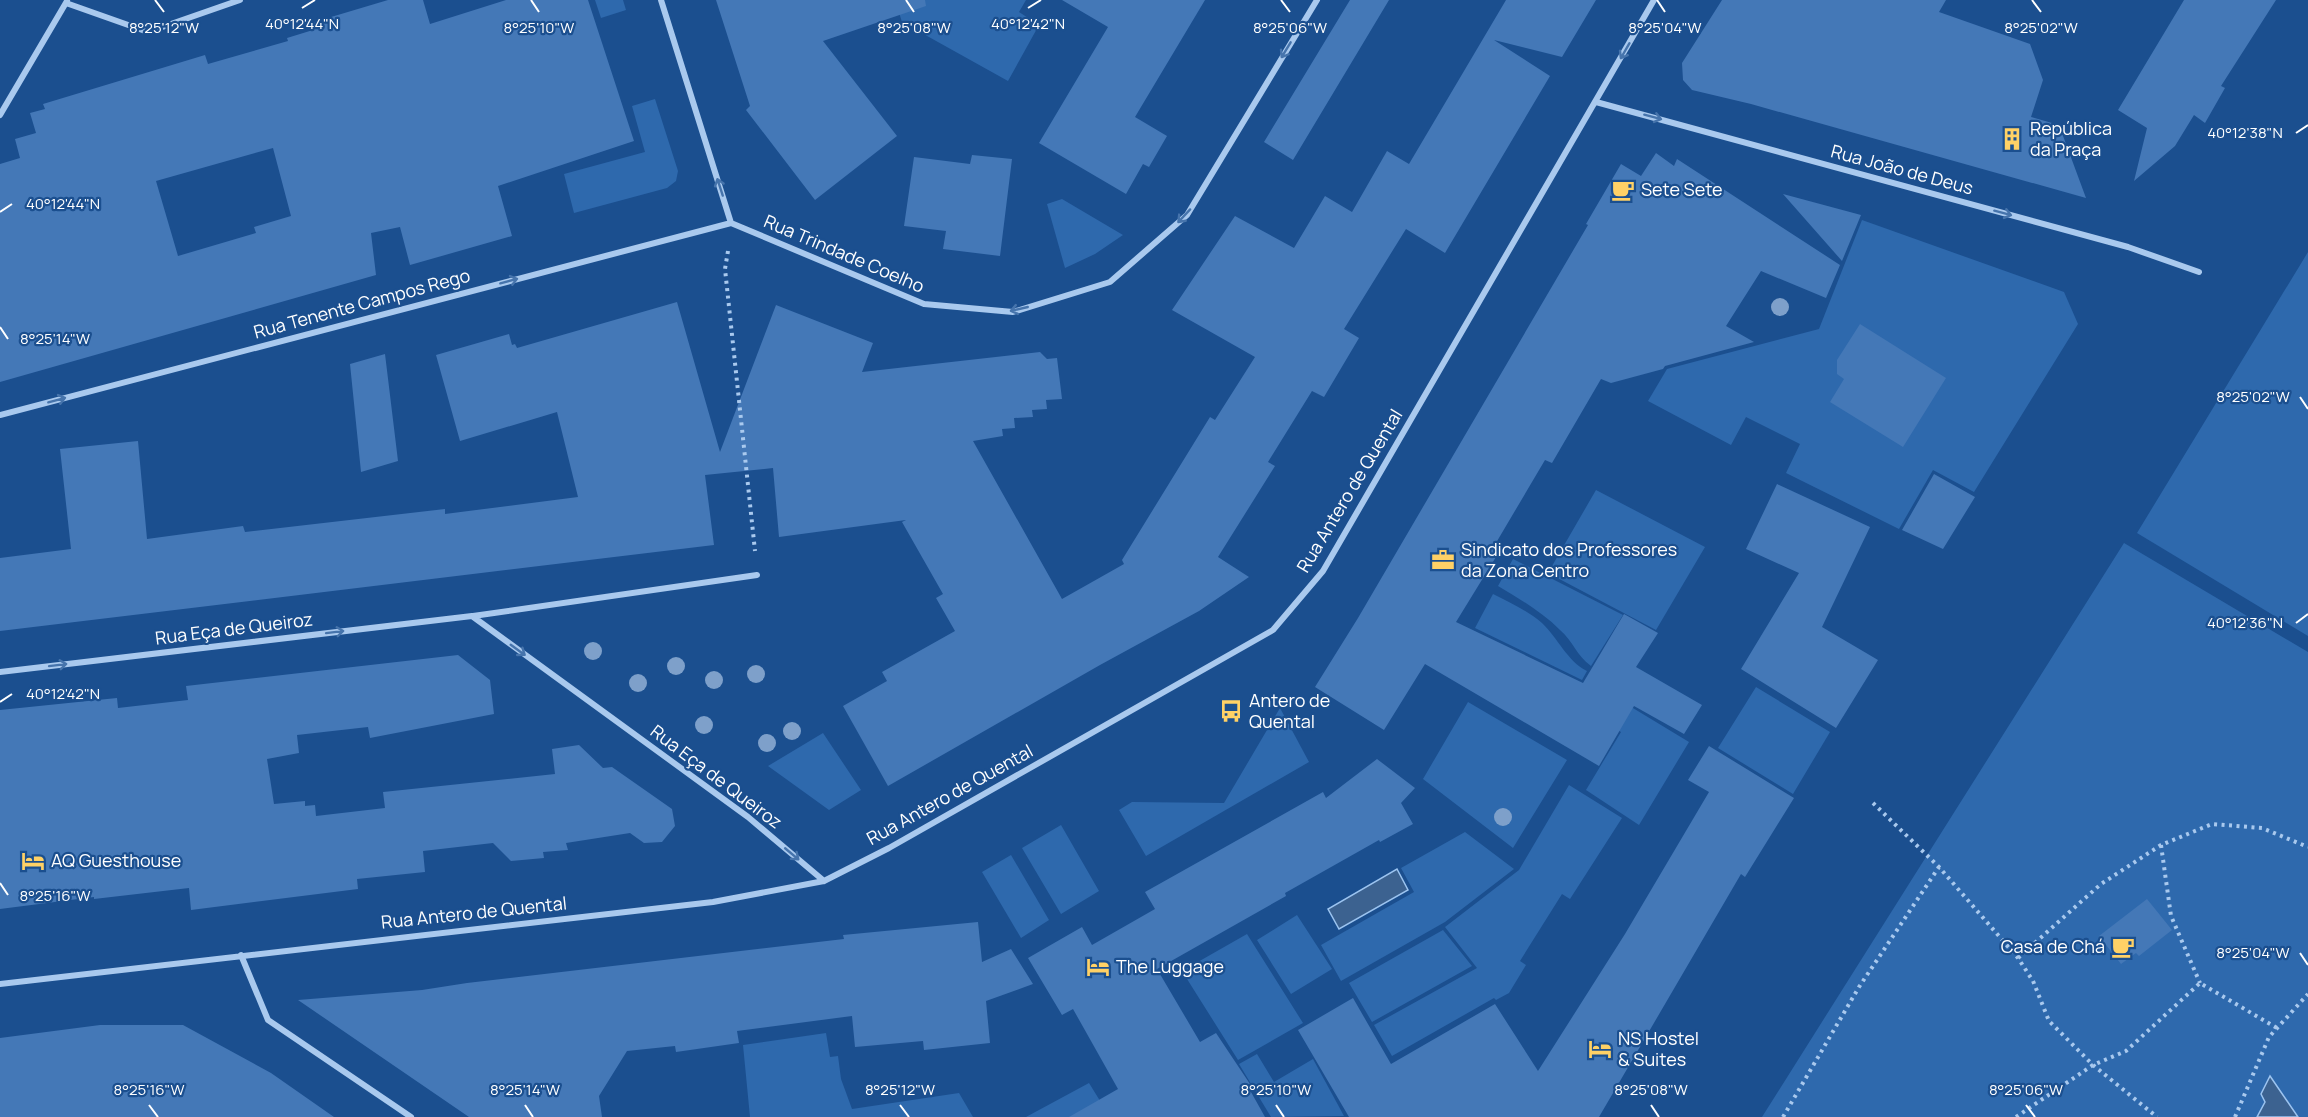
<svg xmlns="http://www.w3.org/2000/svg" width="2308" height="1117" viewBox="0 0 2308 1117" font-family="Manrope,sans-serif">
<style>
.green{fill:#2e69ad}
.water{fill:#3c6290;stroke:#9cc4f0;stroke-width:1.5}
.building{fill:#4478b7;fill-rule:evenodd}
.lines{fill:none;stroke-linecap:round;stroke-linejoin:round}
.path{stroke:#a9c9ee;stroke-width:4;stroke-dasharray:3 4.5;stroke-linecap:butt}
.street{stroke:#a9c9ee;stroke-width:6}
.tree{fill:#7ea0ca}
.oneway{stroke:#4674ac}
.ticks{fill:none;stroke:#fff;stroke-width:2}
.labels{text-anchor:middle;stroke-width:4.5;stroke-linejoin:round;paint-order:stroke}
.poi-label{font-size:18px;fill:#fff;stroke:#1b4f8f;text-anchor:start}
.street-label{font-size:18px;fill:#fff;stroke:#1b4f8f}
.ticks-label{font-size:15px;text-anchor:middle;fill:#fff;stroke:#1b4f8f;stroke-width:4.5;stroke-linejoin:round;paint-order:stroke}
</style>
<rect width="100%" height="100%" fill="#1b4f8f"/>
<path class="green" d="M595,0H623L626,10L601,18Z
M895,0H1026L1019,12L1039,25L1008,81L902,22Z
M655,99L678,171L676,181L667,188L574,213L564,174L645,152L632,106Z
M1062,199L1123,235L1095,254L1065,268L1047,204Z
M1862,220L2064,292L2078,324L1974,492L1933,470L1899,529L1786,473L1800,444L1746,417L1731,445L1648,401L1667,369L1819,329Z
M2308,252V636L2137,533Z
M1596,490L1705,547L1656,630L1548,573Z
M2124,543L2308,652V1117H1762Z
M1513,559L1623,615L1591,666C1576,655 1573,641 1560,630C1542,612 1520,599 1498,586Z
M1493,594C1509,602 1528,611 1542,623C1558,638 1567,661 1587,671L1582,680L1475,628Z
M1756,687L1830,732L1793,794L1718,748Z
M1618,699L1689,742L1639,825L1586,790L1621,732L1605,722Z
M1468,702L1567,760L1513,848L1423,779Z
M1280,708L1309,762L1146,856L1119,810L1132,802L1224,803Z
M823,733L861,790L829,810L768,766Z
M1569,785L1622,818L1570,899L1562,894L1520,961L1526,965L1509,993L1496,1000L1494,998L1392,1056L1374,1025L1477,968L1445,927L1519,870Z
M1061,825L1099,891L1061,914L1022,848Z
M1465,832L1514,869L1445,922L1341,981L1321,945L1414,892L1401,868Z
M1011,855L1049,920L1021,938L982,872Z
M1297,915L1332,969L1291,994L1257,940Z
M1443,930L1472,966L1372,1022L1349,983Z
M1247,934L1303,1023L1238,1060L1182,971Z
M826,1033L830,1057L838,1056L841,1079L852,1109L959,1093L973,1117H750L743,1045Z
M1257,1054L1274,1082L1313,1059L1344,1116L1271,1117L1239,1064Z
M1089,1083L1110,1117H1026Z"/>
<path class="water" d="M1397,869L1408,890L1339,929L1328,909Z
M2270,1076L2298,1117H2257L2265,1102L2261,1094Z"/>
<path class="building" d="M388,0H423L430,24L506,0H588L634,141L498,186L512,236L410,265L400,227L371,233L376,275L0,382V164L20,158L15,139L36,133L30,113L45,109L43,104L205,55L208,64L288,41L287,38L313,30L311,23ZM273,148L291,216L254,227L256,233L178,256L156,181Z
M716,0H925L926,6L823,41L897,136L815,200L746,110L750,106Z
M1062,0H1205L1135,117L1167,136L1149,167L1143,164L1126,194L1039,143L1108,27Z
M1350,0H1389L1293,160L1264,142Z
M1506,0H1596L1562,57L1494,40L1550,76L1445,253L1406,229L1344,329L1359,338L1324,397L1312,391L1268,462L1275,466L1218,557L1249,577L1199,611L1100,665L888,786L843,706L887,681L882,672L955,631L936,598L943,594L902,522L906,520L779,537L773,468L705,475L714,545L0,631V558L71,549L60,449L138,441L147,539L243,526L245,532L445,509V514L578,497L557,412L460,441L436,355L509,334L512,345L515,344L517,348L677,302L720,452L776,305L873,343L862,372L1040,352L1047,359L1057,358L1062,399L1046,400L1047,409L1032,410L1033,417L1014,418L1015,428L1002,429L1003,436L973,441L1062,599L1124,564L1122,560L1210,417L1215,420L1255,357L1172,310L1235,216L1294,248L1325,196L1352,212L1387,151L1409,164Z
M1722,0H1946L1939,12L2030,44L2043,80L2031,117L2059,125L2086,198L1751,104L1692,90L1683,80L1682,63Z
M2184,0H2276L2221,86L2225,88L2205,123L2194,115L2175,146L2134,181L2147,128L2118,110Z
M1656,153L1674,166L1677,159L1840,265L1826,298L1761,271L1726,326L1754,342L1665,366L1663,369L1611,383L1601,379L1552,463L1545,460L1493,548L1499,552L1456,622L1583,683L1624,614L1658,633L1636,667L1702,705L1684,734L1634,706L1599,766L1425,664L1384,730L1315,687L1358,618L1588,225L1586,224L1621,164L1641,176Z
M972,155L1012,159L1000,256L943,249L946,231L904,226L914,157L970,164Z
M1783,194L1861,215L1842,261Z
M1860,324L1946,378L1903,447L1830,402L1844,379L1837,374V360Z
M385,354L398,461L361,472L350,364Z
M1934,474L1975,497L1943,549L1902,530Z
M1777,484L1870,527L1822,627L1878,660L1836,728L1741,669L1799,573L1746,549Z
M458,655L490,680L494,714L370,738L368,727L297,735L299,753L267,759L274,804L305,801V806L315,805L316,816L385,808L383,792L555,774L552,749L579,745L603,768L612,767L672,809L675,826L662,842L644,843L630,833L566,843L568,850L543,852L544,858L511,861L493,843L423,851L425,872L357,879L358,889L191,910L189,888L94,899V897L0,909V710L117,698L118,708L188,700L186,686Z
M1709,746L1794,798L1745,877L1741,874L1599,1117H1349L1298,1030L1353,998L1391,1064L1495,1004L1538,1071L1625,934L1709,792L1688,780Z
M1377,759L1415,788L1401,803L1413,824L1380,842L1379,840L1285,893L1286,896L1157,969L1200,1042L1216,1033L1254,1090L1251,1092L1265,1117H1069L1118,1089L1073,1009L1062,1015L1028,958L1082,927L1092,945L1155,909L1145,892L1323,792L1326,798Z
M2147,899L2172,930L2139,956L2136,953L2121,964L2099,936Z
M978,922L982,962L1011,949L1033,984L986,1001L990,1043L924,1050L923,1041L855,1047L852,1016L737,1031L739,1043L676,1052L675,1046L627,1051L599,1096L602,1117H469L298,1000L422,990L467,983L844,939L843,935Z
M100,1025H183L271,1073L334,1117H0V1038Z"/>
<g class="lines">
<path class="path" d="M728,251L725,269L755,551
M1873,803L1939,867L2018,958L2033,981L2049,1021L2093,1065L2157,1117
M2161,845L2171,916L2200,983
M2018,958L2101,884L2161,845L2212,824L2262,828L2308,847
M1783,1117L1859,987L1939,867
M2016,1117L2093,1065L2126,1051L2200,983L2277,1028
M2235,1117L2269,1037L2308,994"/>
<path class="street" d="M661,0L731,223L924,304L1013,312L1110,282L1187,215L1317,0
M66,3L148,32L240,0
M1596,102L2128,247L2199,272
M0,115L67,1
M0,415L731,223
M473,616L757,575
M0,672L472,616L748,817L824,881
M241,955L268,1020L411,1117
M0,984L713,902L824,881L889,848L1273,630L1323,571L1654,0"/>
</g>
<g class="tree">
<circle cx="1780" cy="307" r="9"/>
<circle cx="593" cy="651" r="9"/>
<circle cx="676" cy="666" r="9"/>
<circle cx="756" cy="674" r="9"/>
<circle cx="714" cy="680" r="9"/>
<circle cx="638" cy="683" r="9"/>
<circle cx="704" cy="725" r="9"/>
<circle cx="792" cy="731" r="9"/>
<circle cx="767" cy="743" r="9"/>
<circle cx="1503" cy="817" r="9"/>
</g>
<defs><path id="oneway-shaft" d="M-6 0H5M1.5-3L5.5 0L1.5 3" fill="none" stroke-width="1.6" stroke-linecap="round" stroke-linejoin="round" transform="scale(1.5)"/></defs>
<g class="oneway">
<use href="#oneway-shaft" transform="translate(1286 50) rotate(121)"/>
<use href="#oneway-shaft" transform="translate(1625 51) rotate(120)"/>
<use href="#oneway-shaft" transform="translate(1653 117) rotate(15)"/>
<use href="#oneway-shaft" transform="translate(720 187) rotate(-108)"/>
<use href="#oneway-shaft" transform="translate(2003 213) rotate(15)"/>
<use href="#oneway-shaft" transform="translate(1184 216) rotate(133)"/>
<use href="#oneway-shaft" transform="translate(509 281) rotate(-15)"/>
<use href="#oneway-shaft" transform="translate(1019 309) rotate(167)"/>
<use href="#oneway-shaft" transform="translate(57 400) rotate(-15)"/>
<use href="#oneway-shaft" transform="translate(335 632) rotate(-7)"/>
<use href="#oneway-shaft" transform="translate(518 650) rotate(36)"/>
<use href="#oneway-shaft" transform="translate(58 665) rotate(-7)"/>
<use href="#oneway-shaft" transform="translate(792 854) rotate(40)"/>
</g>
<path class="ticks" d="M155,0L164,12M531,0L539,12M906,0L914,12M1281,0L1290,12M1657,0L1665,12M2032,0L2041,12M302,8L315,0M1028,8L1041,0M2296,133L2308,125M0,212L12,204M0,327L8,339M2300,397L2308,409M2296,623L2308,614M0,702L12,694M0,883L8,895M2300,953L2308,965M149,1105L158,1117M525,1105L533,1117M900,1105L909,1117M1276,1105L1284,1117M1651,1105L1659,1117M2026,1105L2035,1117"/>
<defs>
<g id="building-bare" transform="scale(1.8)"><path d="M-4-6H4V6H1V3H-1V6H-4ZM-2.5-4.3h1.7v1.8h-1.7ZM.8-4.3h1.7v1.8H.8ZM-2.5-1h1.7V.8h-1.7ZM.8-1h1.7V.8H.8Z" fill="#ffd166" stroke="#1b4f8f" stroke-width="2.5" paint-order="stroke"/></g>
<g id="cafe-bare" transform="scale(1.8)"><path d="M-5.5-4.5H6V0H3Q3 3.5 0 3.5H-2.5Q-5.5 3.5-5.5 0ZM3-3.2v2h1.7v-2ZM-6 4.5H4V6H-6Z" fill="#ffd166" stroke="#1b4f8f" stroke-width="2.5" paint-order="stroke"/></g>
<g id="office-bare" transform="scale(1.8)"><path d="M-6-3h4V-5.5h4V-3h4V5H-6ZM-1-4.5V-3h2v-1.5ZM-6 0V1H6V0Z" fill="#ffd166" stroke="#1b4f8f" stroke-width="2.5" paint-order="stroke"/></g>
<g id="bus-bare" transform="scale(1.8)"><path d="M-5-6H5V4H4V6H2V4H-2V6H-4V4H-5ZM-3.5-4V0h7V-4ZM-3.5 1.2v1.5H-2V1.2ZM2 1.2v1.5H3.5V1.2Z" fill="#ffd166" stroke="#1b4f8f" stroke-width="2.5" paint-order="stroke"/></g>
<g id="hotel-bare" transform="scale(1.8)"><path d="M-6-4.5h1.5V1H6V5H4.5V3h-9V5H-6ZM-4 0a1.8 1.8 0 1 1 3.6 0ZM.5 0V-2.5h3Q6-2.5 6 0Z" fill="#ffd166" stroke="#1b4f8f" stroke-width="2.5" paint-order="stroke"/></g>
</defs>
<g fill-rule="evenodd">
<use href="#building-bare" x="2012" y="139"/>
<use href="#cafe-bare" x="1623" y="190"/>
<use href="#office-bare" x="1443" y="560"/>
<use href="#bus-bare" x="1231" y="711"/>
<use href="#hotel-bare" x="33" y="861"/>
<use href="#cafe-bare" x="2123" y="947"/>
<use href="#hotel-bare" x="1098" y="967"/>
<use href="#hotel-bare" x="1600" y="1049"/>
</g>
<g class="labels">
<g class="poi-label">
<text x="2030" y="135">República<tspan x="2030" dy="21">da Praça</tspan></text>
<text x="1641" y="196">Sete Sete</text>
<text x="1461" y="556">Sindicato dos Professores<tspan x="1461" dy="21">da Zona Centro</tspan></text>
<text x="1249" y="707">Antero de<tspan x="1249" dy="21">Quental</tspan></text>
<text x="51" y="867">AQ Guesthouse</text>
<text x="2105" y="953" text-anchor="end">Casa de Chá</text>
<text x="1116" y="973">The Luggage</text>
<text x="1618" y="1045">NS Hostel<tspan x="1618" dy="21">&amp; Suites</tspan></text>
</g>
<g class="street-label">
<text transform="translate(1902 170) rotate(15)" y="6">Rua João de Deus</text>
<text transform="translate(844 254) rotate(23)" y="6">Rua Trindade Coelho</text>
<text transform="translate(362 304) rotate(-15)" y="6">Rua Tenente Campos Rego</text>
<text transform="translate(1350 491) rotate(-59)" y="6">Rua Antero de Quental</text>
<text transform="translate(234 629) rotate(-7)" y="6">Rua Eça de Queiroz</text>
<text transform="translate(716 777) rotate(37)" y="6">Rua Eça de Queiroz</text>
<text transform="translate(950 795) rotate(-29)" y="6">Rua Antero de Quental</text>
<text transform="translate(474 913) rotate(-6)" y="6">Rua Antero de Quental</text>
</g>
</g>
<g class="ticks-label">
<text x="302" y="29">40°12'44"N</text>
<text x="1028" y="29">40°12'42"N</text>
<text x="164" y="33">8°25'12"W</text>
<text x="539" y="33">8°25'10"W</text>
<text x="914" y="33">8°25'08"W</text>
<text x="1290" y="33">8°25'06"W</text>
<text x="1665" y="33">8°25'04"W</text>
<text x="2041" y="33">8°25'02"W</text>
<text x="2245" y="138">40°12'38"N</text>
<text x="63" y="209">40°12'44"N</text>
<text x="55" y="344">8°25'14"W</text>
<text x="2253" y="402">8°25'02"W</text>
<text x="2245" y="628">40°12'36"N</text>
<text x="63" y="699">40°12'42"N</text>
<text x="55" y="901">8°25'16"W</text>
<text x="2253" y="958">8°25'04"W</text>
<text x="149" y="1095">8°25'16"W</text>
<text x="525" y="1095">8°25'14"W</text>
<text x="900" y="1095">8°25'12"W</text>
<text x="1276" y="1095">8°25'10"W</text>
<text x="1651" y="1095">8°25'08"W</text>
<text x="2026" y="1095">8°25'06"W</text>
</g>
</svg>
